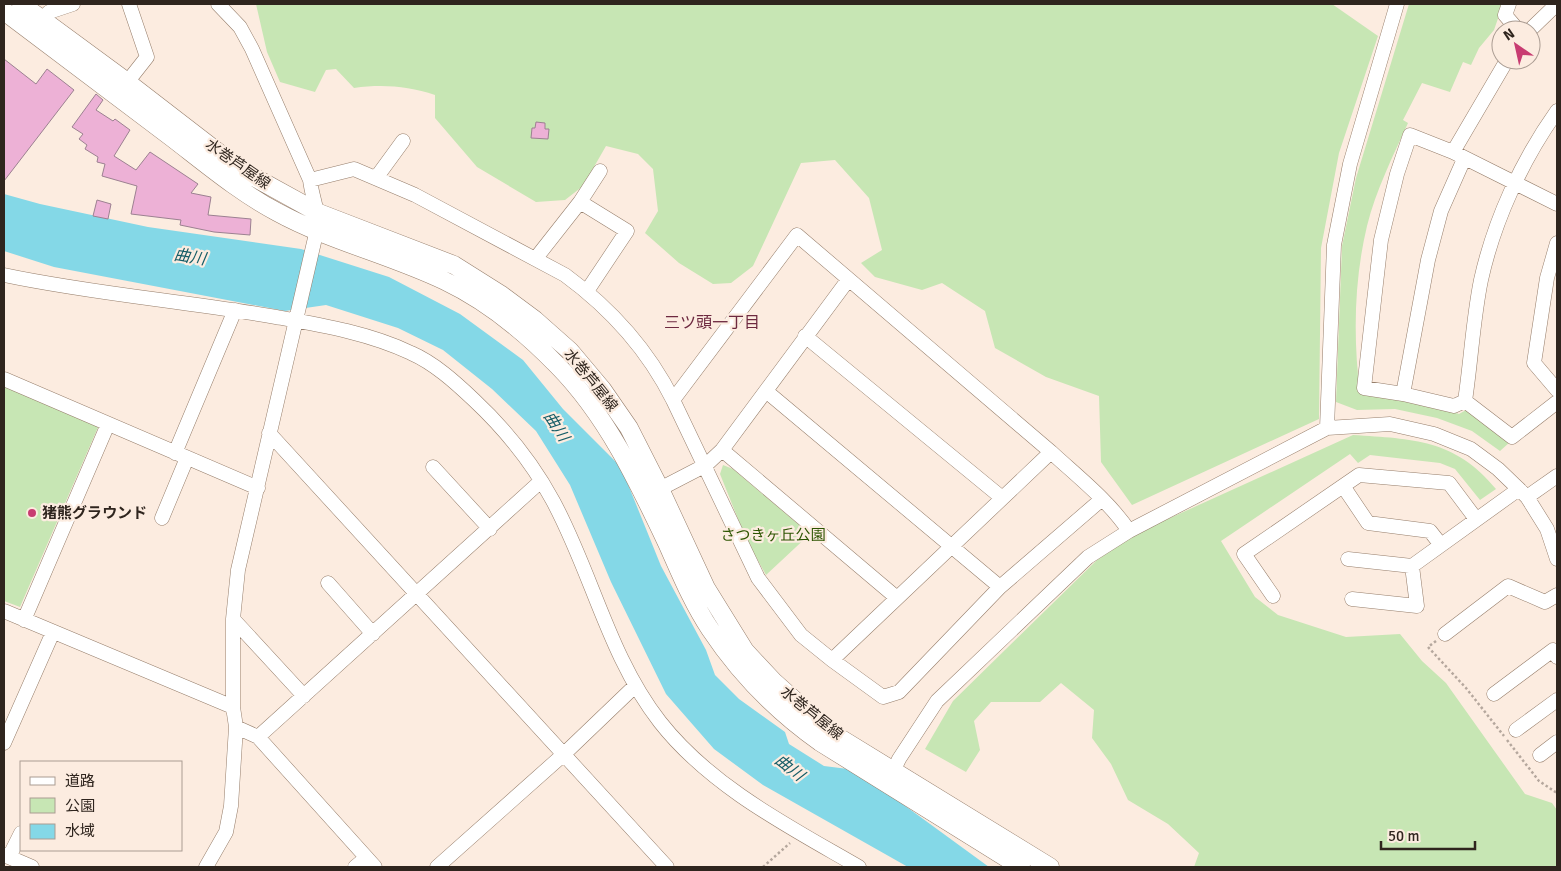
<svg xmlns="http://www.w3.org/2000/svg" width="1561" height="871" viewBox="0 0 1561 871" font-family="Signika,'Noto Sans JP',sans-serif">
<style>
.green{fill:#c7e6b4}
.water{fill:#84d8e7}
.building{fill:#edb1d6;stroke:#9c8191}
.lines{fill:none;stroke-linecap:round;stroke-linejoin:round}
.minor-casing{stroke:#967e6b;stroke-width:15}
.major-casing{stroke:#967e6b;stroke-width:19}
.path{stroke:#b5a79d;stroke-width:2.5;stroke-dasharray:2.5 2.5;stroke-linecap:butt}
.minor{stroke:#fff;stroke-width:14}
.major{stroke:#fff;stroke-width:18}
.poi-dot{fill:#c83c71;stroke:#fcece0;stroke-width:2}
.labels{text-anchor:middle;stroke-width:4.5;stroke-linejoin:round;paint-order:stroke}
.street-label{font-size:15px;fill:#2f251e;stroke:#fcece0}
.poi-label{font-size:15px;font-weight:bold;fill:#2f251e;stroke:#fcece0;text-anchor:start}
.park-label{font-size:15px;fill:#2c5401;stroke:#fcece0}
.water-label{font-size:16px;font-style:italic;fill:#165d67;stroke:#fcece0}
.neighbourhood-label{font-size:16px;fill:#6d2940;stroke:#fcece0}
</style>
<rect width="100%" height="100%" fill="#fcece0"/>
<path class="green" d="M256,4H1332L1378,36L1339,153L1321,248L1319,419L1132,505L1101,462L1099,396L1046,377L995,348L985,311L942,283L922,290L875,277L861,263L882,250L869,198L835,160L801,163L753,266L731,283L713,284L679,263L645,233L658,211L653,169L638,154L606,146L583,186L565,200L536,202L477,167L435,118V95C408,86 382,84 354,88L336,69L326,70L315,92L280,82L267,52Z
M1409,4H1503L1494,30L1479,48L1471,65L1463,62L1450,92L1422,83L1403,120L1408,123C1393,156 1376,190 1367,226C1354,280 1353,338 1360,393L1420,401L1459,414L1466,410L1510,442L1500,451L1472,431L1437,418L1395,409L1357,410L1336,402L1342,246L1356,178Z
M4,385L99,425L20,607L4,601Z
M1353,435C1413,439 1455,439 1496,489L1480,500L1455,469L1440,463L1370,455L1358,463L1350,454L1221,541L1255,597L1278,615L1346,637L1400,634L1422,661L1446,683L1525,794L1552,803L1557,810V867H1194L1199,853L1168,824L1128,800L1111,764L1092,738L1094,710L1061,683L1040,702H991L974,721L980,750L966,772L925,749L953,701L1097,560L1137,533Z
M723,465L733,469L810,534L766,575L746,539L720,474Z"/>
<path class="water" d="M4,194L40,204L148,227L301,249L389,277L460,314L523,360L563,409L621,467L661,566L706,650L715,675L739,699L785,732L789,744L824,766L856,770L989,867H908L763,785L714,749L666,694L611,582L570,485L536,431L492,389L443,350L398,328L326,305L285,311L54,267L4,251Z"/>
<path class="building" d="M4,59L36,84L47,69L74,90L4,181Z
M96,94L103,100L96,110L113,121L115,119L130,130L114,156L136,170L150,152L198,184L191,193L211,197L208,215L251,219L250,235L214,232L180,225L181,220L131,214L137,186L102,176L105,164L97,162L98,157L85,149L87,145L79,139L83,134L72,127Z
M536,122L545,123V129H549L548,139L531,138L532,128H535Z
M97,200L111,204L108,219L93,216Z"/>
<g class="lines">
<g class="minor-casing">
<path id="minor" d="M1509,4L1505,15L1518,30
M42,19L49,12L73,4
M1530,30L1557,4
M121,90L147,57L129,4
M1453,152L1507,60
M376,178L403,141
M310,180L354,169L415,195L565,275C610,308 648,350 673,400
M580,202L627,231L587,291
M1557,204L1453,152L1410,135L1397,174L1381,240L1364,388L1403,394L1454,406L1465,401L1512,437L1557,402
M797,235L1051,452L832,660L801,635L758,578L673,400Z
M1557,243L1547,278L1534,363L1557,390
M536,258L580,202L600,171
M4,275C93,294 185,301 276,317C321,325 369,333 411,353C434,363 455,382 474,400C506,430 532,462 553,501C592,573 609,657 660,722C711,787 790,827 859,867
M805,336L1001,497
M4,379L258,488
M766,391L1000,587
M1403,394L1428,260L1441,211L1464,159
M1465,401C1471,361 1473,319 1481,280C1494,221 1522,160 1557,111
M1327,428L1334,245L1350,164L1397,4
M269,433L667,867
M722,450L897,598
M1051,452C1078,477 1109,501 1129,531
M175,453L235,310
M433,467L490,529
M1343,486L1368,523L1430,531L1441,545
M652,493L706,465L722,450L848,280
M1527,497L1557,476
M162,518L187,458
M1348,559L1412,566
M328,583L373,634
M1273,596L1244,554L1359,475L1449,483L1476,519
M1352,599L1417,606L1412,566L1519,489
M4,611L233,707
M233,619L304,696
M24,620L108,424
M1445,634L1508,586L1545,602L1557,595
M832,660L883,697L899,692L1000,587L1102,499
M1494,694L1553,650L1557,657
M236,727L258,737L375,867
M1516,730L1557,700
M258,737L541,481
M4,743L53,632
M1540,755L1557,742
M889,780L899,759L937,701L1088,557L1129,531L1327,428L1390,424L1434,434L1471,449L1498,469L1527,497L1547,529L1557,559
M4,855L32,867
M9,857L21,833
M206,867L226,832L231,806L236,727L233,707V619L238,570L315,238C321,211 313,204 310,180L252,49L240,27L218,4
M355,867L366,858
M437,867L564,754L635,686"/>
</g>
<g class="major-casing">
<path id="major" d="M21,4L127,82L241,170L319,213L454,265L500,294L535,320L570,351L602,389L629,428L660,489L706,588L745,651L773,681L830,732L1050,867
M4,11C59,53 115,95 171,137C205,163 239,192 277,212C330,241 391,255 445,281C487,301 526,333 558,366C607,416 637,480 667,543C680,572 692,602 710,629C740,674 776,711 820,742L1021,867"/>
</g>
<path class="path" d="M1436,641L1428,647L1466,688L1504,736
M1507,740L1539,781L1557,793
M763,867L790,843"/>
<use href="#minor" class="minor"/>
<use href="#major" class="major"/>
</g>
<circle class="poi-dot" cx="32" cy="513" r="5"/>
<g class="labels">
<g class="street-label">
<text transform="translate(238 164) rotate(35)" y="5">水巻芦屋線</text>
<text transform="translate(591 380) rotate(51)" y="5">水巻芦屋線</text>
<text transform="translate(812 713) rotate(39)" y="5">水巻芦屋線</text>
</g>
<g class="poi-label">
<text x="42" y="518">猪熊グラウンド</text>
</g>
<g class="park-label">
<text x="773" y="540">さつきヶ丘公園</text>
</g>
<g class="water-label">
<text transform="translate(190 256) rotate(9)" y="6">曲川</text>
<text transform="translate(557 426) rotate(57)" y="6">曲川</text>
<text transform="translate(790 767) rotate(38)" y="6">曲川</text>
</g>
<g class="neighbourhood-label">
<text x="712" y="328">三ツ頭一丁目</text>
</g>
</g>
<rect width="1561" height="871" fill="none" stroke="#2f251e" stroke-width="10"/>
<rect x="20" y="761" width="162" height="90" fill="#fcece0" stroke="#aa9c92"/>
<rect x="30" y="777" width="25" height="8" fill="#ffffff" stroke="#aa9c92"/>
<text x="65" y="786" font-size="15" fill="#2f251e">道路</text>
<rect x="30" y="798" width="25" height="15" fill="#c7e6b4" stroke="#aa9c92"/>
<text x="65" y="811" font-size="15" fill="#2f251e">公園</text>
<rect x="30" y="824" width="25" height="15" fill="#84d8e7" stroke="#aa9c92"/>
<text x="65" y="836" font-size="15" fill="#2f251e">水域</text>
<g transform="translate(1516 45) rotate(326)"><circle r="24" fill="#fcece0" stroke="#aa9c92"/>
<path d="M0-4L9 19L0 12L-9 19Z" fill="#c83c71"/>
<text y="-8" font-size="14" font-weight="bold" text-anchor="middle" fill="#2f251e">N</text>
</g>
<path d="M1381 841v8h94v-8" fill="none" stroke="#2f251e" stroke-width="2.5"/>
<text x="1388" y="841" font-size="15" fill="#2f251e" stroke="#fcece0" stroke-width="4" paint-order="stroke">50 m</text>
</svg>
